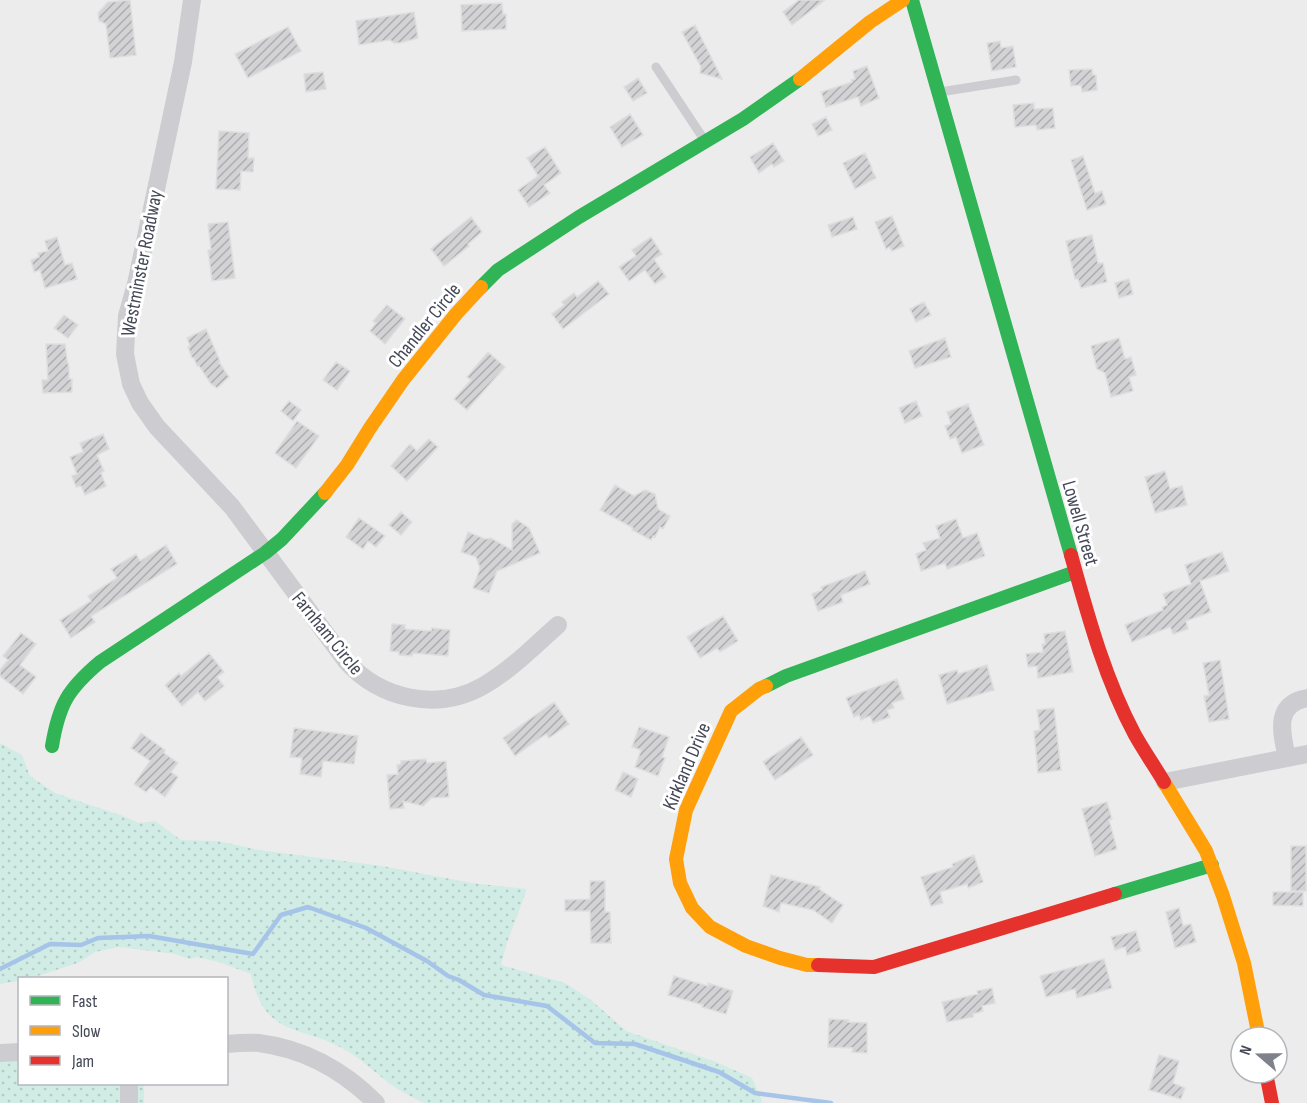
<svg xmlns="http://www.w3.org/2000/svg" width="1307" height="1103" viewBox="0 0 1307 1103" font-family="'Sofia Sans Condensed',sans-serif">
<style>
.grass{fill:url(#grass-dots)}
.lines{fill:none;stroke-linecap:round;stroke-linejoin:round}
.stream{stroke:#a6c3e8;stroke-width:4.5}
.building{fill:url(#building-hatch);stroke:#dededf;stroke-width:1.5}
.lane{stroke:#cdcdd1;stroke-width:9}
.street{stroke:#cdcdd1;stroke-width:18}
.fast{stroke:#30b455;stroke-width:14}
.slow{stroke:#ff9f0a;stroke-width:14}
.jam{stroke:#e5322d;stroke-width:14}
.labels{text-anchor:middle;stroke-width:6;stroke-linejoin:round;paint-order:stroke}
.street-label{font-size:20px;fill:#444857;stroke:#fff}
</style>
<defs>
<pattern id="grass-dots" width="8" height="8" patternUnits="userSpaceOnUse" patternTransform="scale(1.5)"><rect width="8" height="8" fill="#d0ece5"/><path d="M2 2h.1M6 6h.1" fill="none" stroke="#b4ccc7" stroke-width="1.8" stroke-linecap="round"/></pattern>
<pattern id="building-hatch" width="6" height="6" patternUnits="userSpaceOnUse" patternTransform="scale(1.5)"><rect width="6" height="6" fill="#d3d3d5"/><path d="M-1 1l2-2M0 6l6-6M5 7l2-2" fill="none" stroke="#adadb0"/></pattern>
</defs>
<rect width="100%" height="100%" fill="#edecec"/>
<path class="grass" d="M0,743L22,755L30,776L55,793L123,816L139,823L155,821L181,840L218,841L259,850L382,866L472,883L527,889L507,943L501,965L565,983L591,1000L626,1031L716,1062L752,1078L761,1098L762,1103H424C415,1098 405,1094 396,1088C380,1077 365,1062 349,1052C304,1024 264,1040 251,974L219,962L197,957L190,959L175,954L119,947L95,952L80,962L41,975L30,978H20L19,981L0,984Z
M19,1059L20,1084H144V1103H0V1060Z"/>
<g class="lines">
<path class="stream" d="M0,969L50,944L81,945L98,938L149,936L253,954L281,915L308,907L366,928L427,961L448,976L459,980L484,995L547,1006L595,1043L635,1044L719,1072L755,1093L831,1103"/>
</g>
<path class="building" d="M130,0L136,55L110,58L106,24L99,21L98,13L108,2Z
M799,0H825L792,25L783,12Z
M502,3L503,14H506V29L462,31L461,5Z
M414,12L418,38L400,43H394L390,40L359,45L356,21Z
M695,25L722,79L700,73L701,67L682,32Z
M288,27L301,51L248,78L235,54Z
M1000,41L1001,48L1013,46L1016,67L992,71L987,43Z
M867,66L879,98L861,106L858,97L826,107L821,92L852,82L851,80L855,79L853,71Z
M1092,69L1093,75H1096L1097,90L1082,92L1081,85L1071,86L1069,70Z
M323,72L326,89L306,92L304,74Z
M638,78L647,93L633,101L624,87Z
M1034,103V109L1053,108L1055,128L1037,130L1036,125L1015,127L1013,105Z
M630,114L643,135L622,147L610,127Z
M826,117L832,130L818,136L812,124Z
M219,131L249,133L248,158H254L253,172L241,171L240,190L216,189Z
M773,143L784,161L774,167L772,164L759,173L750,157Z
M545,147L561,173L544,185L550,193L529,207L518,190L538,176L527,158Z
M865,153L872,168H871L876,178L855,189L843,163Z
M1083,156L1095,193L1102,191L1106,204L1087,210L1071,160Z
M892,216L904,246L892,251L889,247L886,249L875,222Z
M471,217L482,232L468,244L469,246L444,266L431,249Z
M853,217L857,229L832,237L828,225Z
M228,222L235,278L212,281L208,250H211L208,224Z
M1092,235L1098,263H1103L1107,282L1081,288L1078,279H1075L1066,241Z
M57,237L65,265L72,263L77,279L45,288L40,270L34,272L31,260L39,257L38,253L48,251L45,241Z
M651,237L662,254L654,259L666,277L655,284L645,270L629,281L619,267L636,256L632,250Z
M1129,279L1133,294L1119,298L1115,283Z
M598,281L609,294L563,329L552,314L564,305L562,302L574,293L577,297Z
M924,302L931,315L916,322L910,309Z
M387,305L405,319L385,344L370,331L376,323L373,321Z
M64,315L78,325L68,338L54,328Z
M206,329L220,361L219,362L229,377L217,388L211,384L199,366H197L194,358H192L188,347L190,346L187,338Z
M945,338L951,357L915,368L909,351Z
M1119,338L1125,359L1131,357L1136,375L1129,377L1133,391L1111,397L1105,373L1097,369L1091,346Z
M46,344H65L67,360L69,367V379H72V392L43,393L42,380H48Z
M488,352L505,367L467,410L454,399L471,380L467,377Z
M336,362L350,371L337,390L323,380Z
M289,401L301,410L293,421L281,411Z
M916,401L922,416L905,423L899,408Z
M968,404L984,445L962,453L956,437L950,439L945,426L951,424L947,412Z
M297,421L319,436L296,468L275,453Z
M103,434L109,449L97,455L104,471L101,473L106,486L85,495L81,486L76,487L72,476L77,474L70,457L83,452L80,443Z
M429,439L438,447L407,481L391,466L410,444L417,451Z
M1165,471L1170,489L1182,486L1187,505L1155,513L1145,477Z
M615,485L634,496L645,490L655,494L658,509L670,516L663,529L660,527L655,537L653,536L651,540L632,530L633,528L600,510Z
M401,512L412,522L401,535L389,525Z
M359,518L385,536L376,547L368,541L363,549L346,537Z
M956,519L963,538L977,533L985,556L947,569L945,563L921,571L916,554L926,550L923,543L940,538L936,526Z
M517,520L529,528L540,553L497,571L489,593L473,588L480,568L476,557L461,552L468,532L485,539L491,538L512,550V524Z
M166,545L177,564L91,616L95,622L71,638L60,620L91,601L88,596L117,578L111,569L136,554L140,561Z
M1222,552L1229,571L1200,581L1211,612L1186,621L1188,629L1173,634L1170,627L1132,642L1125,625L1163,610L1162,607L1167,605L1163,594L1191,584L1185,565Z
M865,571L870,584L841,595L843,602L818,611L812,594L822,590L821,587Z
M723,616L738,641L720,652L717,648L700,658L687,637Z
M392,624L405,625V629L431,631L432,628L450,630L448,656L413,653L412,656L399,655V652L390,651Z
M1065,631L1073,672L1038,678L1037,666L1028,667L1026,654L1043,652L1042,644H1045L1044,634Z
M21,633L36,644L20,665L36,677L23,694L0,676V670L8,660L3,656Z
M209,653L224,672L217,677L224,686L205,701L198,692L182,706L165,685L179,673L181,676Z
M1220,660L1229,719L1209,722L1204,696L1209,695L1203,663Z
M987,665L994,690L947,704L939,675L957,670L958,674Z
M897,679L904,699L892,703L894,708L887,710L890,717L873,723L870,716L861,720L859,715L854,717L846,698Z
M554,702L569,724L549,738L546,734L515,756L503,738Z
M1054,708L1061,770L1038,773L1034,731L1040,730L1037,710Z
M639,727L669,737L662,757L665,758L658,776L635,767L641,750L632,747Z
M294,728L358,736L354,764L323,761L321,777L300,774L302,758L290,757Z
M141,733L165,750L164,753L178,763L171,772L178,777L165,797L151,787L146,792L134,784L150,761L131,748Z
M801,737L813,755L775,780L763,762Z
M426,759L427,763L446,761L449,797L431,798L423,806L403,801L404,808L390,809L387,775L398,774L397,765L401,764V761Z
M623,772L638,779L631,797L615,790Z
M1107,802L1112,819L1109,820L1117,849L1095,856L1082,809Z
M1291,846H1306V891H1291Z
M974,855L983,882L968,888L967,884L940,892L943,903L931,906L921,877L953,867L952,864Z
M771,875L820,887L819,889L843,905L832,923L813,910L781,903L779,912L763,906Z
M590,881H605V912H610L611,943H591L590,911H565V900L590,899Z
M1273,892H1303V906L1273,905Z
M1179,908L1183,926L1191,924L1196,942L1175,948L1166,912Z
M1136,931L1141,951L1127,955L1125,947L1115,950L1111,937Z
M1104,959L1112,988L1077,998L1075,989L1046,997L1040,976Z
M674,976L708,986V983L733,991L726,1014L702,1007L703,1005L668,995Z
M992,988L995,1003L982,1006L983,1011L973,1014V1017L947,1022L942,1002L978,994L977,991Z
M829,1019L849,1020L848,1022L867,1023V1053L852,1052L853,1048L828,1047Z
M1159,1055L1179,1061L1173,1083L1185,1088L1181,1099L1149,1090Z"/>
<g class="lines">
<path class="lane" d="M656,67L705,141
M940,92L1016,80"/>
<path class="street" d="M192,0L183,62L136,284L127,316L125,354L131,384L140,403L157,427L232,507L346,661C380,699 437,712 483,686C511,670 534,646 558,625
M1287,758C1282,734 1273,704 1307,698
M1165,782L1307,754
M226,1044C237,1043 248,1042 259,1043C305,1049 343,1070 376,1103
M0,1053L20,1052
M129,1103V1084"/>
<path class="fast" d="M912,0L1071,555
M481,287L498,270L579,217L743,119L800,79
M766,686L786,676L1075,572
M52,746C59,704 68,689 100,662L265,553L282,539L325,493
M1115,894L1212,865"/>
<path class="slow" d="M800,79L870,22L903,0
M325,493L347,465L370,428L403,380L456,314L481,287
M766,686L759,689L731,711L686,810L676,859L680,883L692,908L710,927L746,946L780,958L807,965H818
M1164,782L1206,851L1223,896L1244,963L1259,1037"/>
<path class="jam" d="M1071,555C1088,616 1105,679 1135,735C1144,751 1155,767 1164,782
M818,965L874,967L1115,894
M1266,1073L1272,1103"/>
</g>
<g class="labels">
<g class="street-label">
<text transform="translate(141 263) rotate(-79)" y="7">Westminster Roadway</text>
<text transform="translate(424 325) rotate(-51)" y="7">Chandler Circle</text>
<text transform="translate(1081 523) rotate(74)" y="7">Lowell Street</text>
<text transform="translate(328 633) rotate(51)" y="7">Farnham Circle</text>
<text transform="translate(686 766) rotate(-67)" y="7">Kirkland Drive</text>
</g>
</g>
<rect x="18" y="977" width="210" height="108" fill="#ffffff" stroke="#b4b6bc" stroke-width="1.5"/>
<rect x="30" y="996" width="30" height="9" fill="#30b455" stroke="#b4b6bc" stroke-width="1.5"/>
<text x="72" y="1007" font-size="18" fill="#444857">Fast</text>
<rect x="30" y="1026" width="30" height="9" fill="#ff9f0a" stroke="#b4b6bc" stroke-width="1.5"/>
<text x="72" y="1037" font-size="18" fill="#444857">Slow</text>
<rect x="30" y="1056" width="30" height="9" fill="#e5322d" stroke="#b4b6bc" stroke-width="1.5"/>
<text x="72" y="1067" font-size="18" fill="#444857">Jam</text>
<g transform="translate(1259 1055) rotate(290)"><circle r="28" fill="#ffffff" stroke="#b4b6bc" stroke-width="1.5"/>
<path d="M0-4.5L10 22L0 15L-10 22Z" fill="#7f818b"/>
<text y="-9" font-size="16" font-weight="bold" text-anchor="middle" fill="#444857">N</text>
</g>
</svg>
